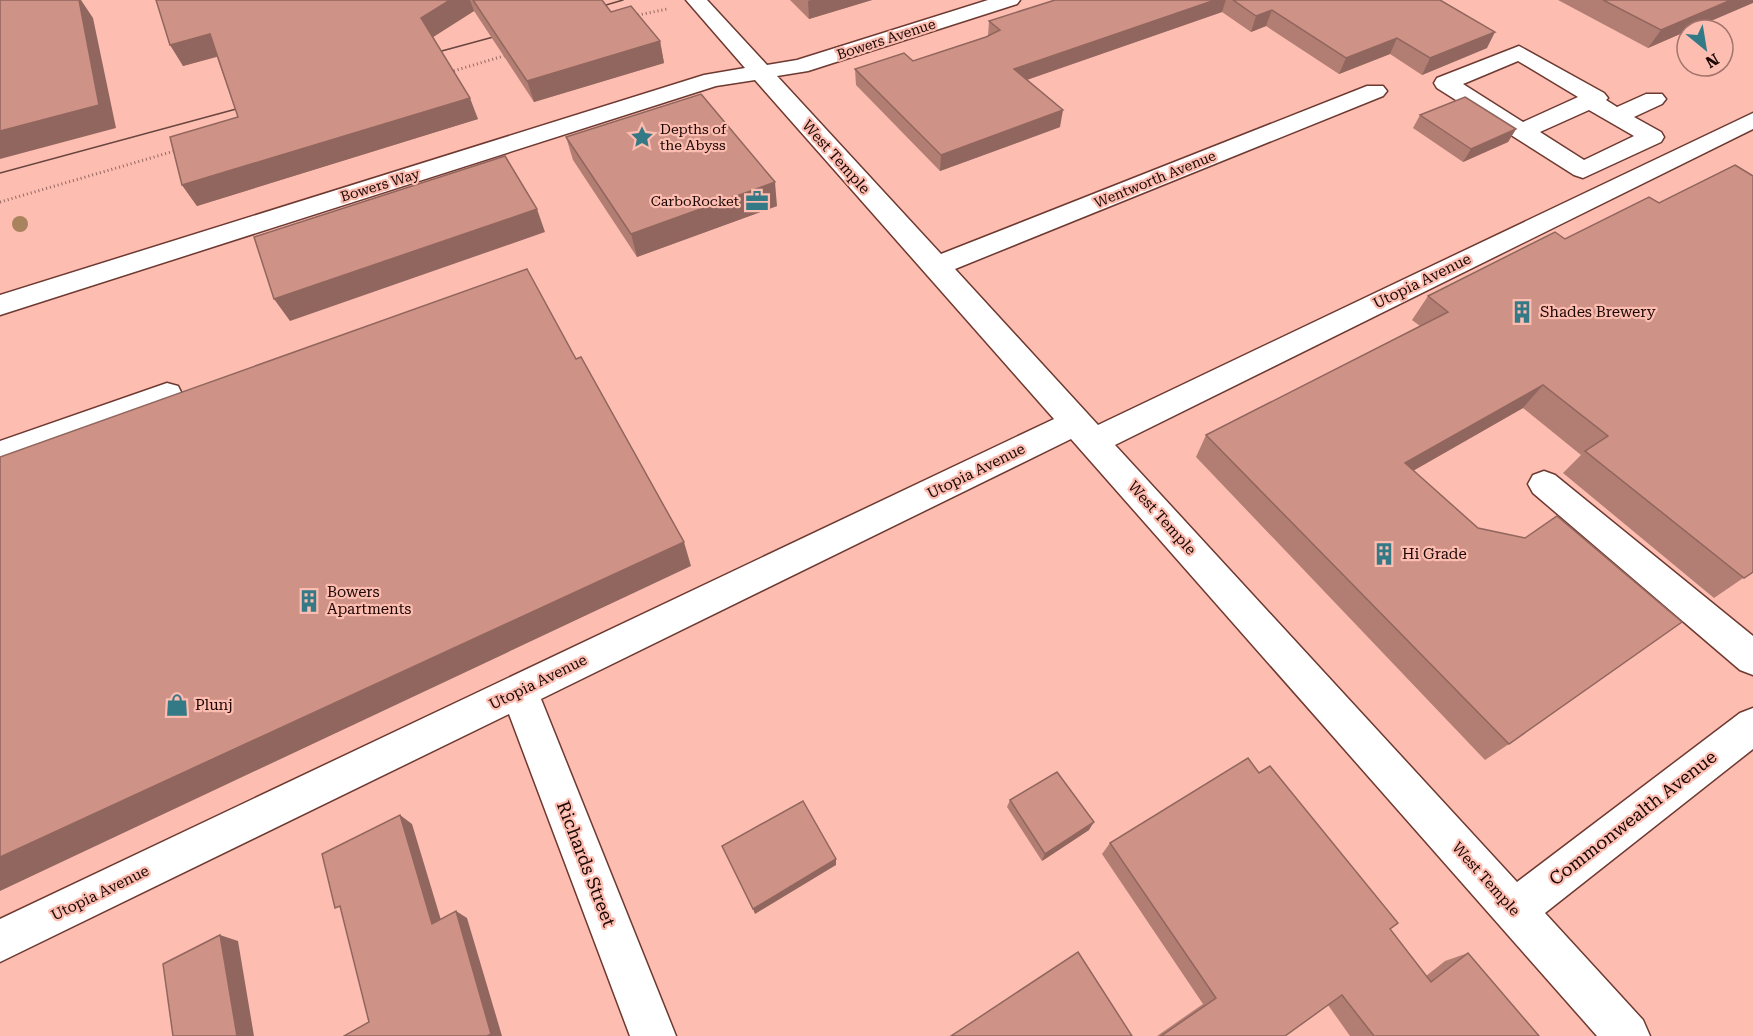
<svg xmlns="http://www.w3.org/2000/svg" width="1753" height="1036" viewBox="0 0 1753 1036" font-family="'Roboto Serif',serif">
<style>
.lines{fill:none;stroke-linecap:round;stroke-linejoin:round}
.minor-casing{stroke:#6d3930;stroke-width:3}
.path{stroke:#936860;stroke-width:3;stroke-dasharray:1 3;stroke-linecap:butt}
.minor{fill:#fff;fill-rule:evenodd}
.tram{stroke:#68453f;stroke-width:1.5}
.tree{fill:#a9835e}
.wall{fill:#b27e73}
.shaded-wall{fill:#91665e}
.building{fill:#cf9286;stroke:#91665e;stroke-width:1.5}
.labels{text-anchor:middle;stroke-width:4.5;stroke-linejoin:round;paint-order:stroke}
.far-street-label{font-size:14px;fill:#1b0704;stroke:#fdbdb1}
.far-poi-label{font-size:14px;fill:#1b0704;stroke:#fdbdb1;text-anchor:start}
.street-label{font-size:15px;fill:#1b0704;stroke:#fdbdb1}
.poi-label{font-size:15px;fill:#1b0704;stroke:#fdbdb1;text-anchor:start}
.near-street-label{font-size:18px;fill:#1b0704;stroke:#fdbdb1}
</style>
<rect width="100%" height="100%" fill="#fdbdb1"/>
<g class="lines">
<g class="minor-casing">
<path id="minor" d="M686,0H707L767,65L797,60L988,0H1020L1017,4L808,71L777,76L941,254L1367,86H1383L1387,91L1383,96L955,269L1098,425L1753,113V129L1115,445L1517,882L1740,713L1753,708V749L1545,913L1643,1020L1650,1036H1597L1071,439L541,699L676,1036H630L509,714L0,962V919L1054,419L755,80L716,86L0,315V295L704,75L745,68Z
M1519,46L1604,93L1608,98L1606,100L1617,107L1646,94H1662L1666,99L1662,104L1634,117L1661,132L1664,137L1661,142L1583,178L1574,175L1437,88L1434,83L1437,78ZM1518,61L1578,97L1523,122L1463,84ZM1589,110L1634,136L1584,160L1540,132Z
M167,383L178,386L182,394L178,402L0,466V441Z
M1544,471L1555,475L1753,636V675L1740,670L1533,493L1528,484L1533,475Z"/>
</g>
<path class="path" d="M634,16L667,9
M450,72L507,55
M0,202L178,150"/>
<use href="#minor" class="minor"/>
<path class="tram" d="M589,10L623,0
M427,55L508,33
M0,173L251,105"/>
</g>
<circle class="tree" cx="20" cy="224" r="8"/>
<path class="wall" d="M156,0H602L611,12L660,41L664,63L534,102L474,11L433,37L478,119L197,206L182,185L238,117L217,57L183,66Z
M790,0H872L809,19Z
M1055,0H1440L1487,48L1422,75L1390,54L1339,74L1266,26L1251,32L1222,12L1027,80L1060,127L940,171L856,85L855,69L913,61L988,36L989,21Z
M1558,0H1753L1687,30V31L1648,48Z
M1420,115L1516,129L1508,142L1463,162L1413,128Z
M566,137L777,206L637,257L573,160Z
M1753,176V573L1752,572L1714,598L1563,473L1581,455L1523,408L1413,471L1509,744L1485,760L1196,457L1206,435L1420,326L1412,320L1428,296L1565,239L1659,203Z
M1259,773L1390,929L1426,976L1445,961L1468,953L1539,1036H1350L1328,1005L1285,1036H1157L1203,1004L1102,854L1110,843Z
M1010,800L1089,830L1042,861L1007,807Z"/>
<path class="shaded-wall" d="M79,0H81L93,18L116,128L0,159V131Z
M450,0H470L474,11L430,39L421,18Z
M811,0H872L809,19L808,1Z
M1215,0H1226L1222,12L1012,85L1014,69Z
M1731,0H1753V3L1690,30H1687V31L1648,48L1661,30Z
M1272,10L1266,26L1251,32L1256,16Z
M1495,32L1487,48L1422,75L1430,58Z
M210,34L222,55L183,66L170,45Z
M1397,38L1390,54L1339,74L1346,58Z
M660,41L664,63L534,102L527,81Z
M470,98L478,119L197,206L182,185Z
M1063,110L1060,127L940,171L941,155Z
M1516,129L1508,142L1463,162L1471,149Z
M775,182L777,206L637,257L631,234Z
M537,209L545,232L290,321L274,299Z
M1543,385L1523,408L1388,485L1405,463Z
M684,542L691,566L0,891V857Z
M400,815L412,824L444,930L432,924Z
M1094,822L1089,830L1042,861L1045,854Z
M836,859V865L755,914L753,909Z
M456,911L467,918L502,1036H487Z
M220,935L238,941L254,1036H237Z"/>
<path class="building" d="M0,0H79L99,105L0,131Z
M156,0H450L421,18L470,98L182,185L170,137L238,117L210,34L170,45Z
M473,0H602L611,12L631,6L660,41L527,81Z
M1055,0H1215L1014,69L1063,110L941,155L855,69L904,53L913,61L986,37L1000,30L989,21Z
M1233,0H1440L1495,32L1430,58L1397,38L1346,58L1272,10L1256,16Z
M1603,0H1731L1661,30Z
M701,94L775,182L631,234L566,137Z
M1465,97L1516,129L1471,149L1420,115Z
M505,156L537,209L274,299L254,237Z
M1735,165L1753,176V572L1744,578L1585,451L1608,436L1543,385L1405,463L1478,528L1525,538L1557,516L1682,622L1509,744L1206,435L1448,312L1428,296L1555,232L1565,239L1649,197L1659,203Z
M527,269L576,359L581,357L684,542L0,857V457Z
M1248,758L1259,773L1270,766L1398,923L1390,929L1431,982L1468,953L1539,1036H1374L1342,995L1285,1036H1161L1216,998L1110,843Z
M1057,772L1094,822L1045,854L1010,800Z
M803,801L836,859L753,909L722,846Z
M400,815L432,924L456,911L491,1034L487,1036H344L369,1022L340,906L335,908L322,854Z
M220,935L237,1036H173L163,964Z
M1078,952L1132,1036H951Z"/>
<defs>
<g id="sight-bare" transform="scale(1.8)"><path d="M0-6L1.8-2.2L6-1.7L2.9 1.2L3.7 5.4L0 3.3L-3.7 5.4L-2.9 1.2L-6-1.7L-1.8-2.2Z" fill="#337986" stroke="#fdbdb1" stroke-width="2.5" paint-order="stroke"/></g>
<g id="office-bare" transform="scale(1.8)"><path d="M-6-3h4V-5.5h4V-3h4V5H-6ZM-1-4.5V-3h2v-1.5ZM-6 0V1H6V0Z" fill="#337986" stroke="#fdbdb1" stroke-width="2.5" paint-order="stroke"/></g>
<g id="building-bare" transform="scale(1.8)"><path d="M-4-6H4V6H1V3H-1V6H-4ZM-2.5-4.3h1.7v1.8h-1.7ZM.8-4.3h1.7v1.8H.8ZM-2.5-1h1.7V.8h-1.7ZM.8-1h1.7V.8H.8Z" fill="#337986" stroke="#fdbdb1" stroke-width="2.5" paint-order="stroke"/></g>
<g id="shop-bare" transform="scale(1.8)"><path d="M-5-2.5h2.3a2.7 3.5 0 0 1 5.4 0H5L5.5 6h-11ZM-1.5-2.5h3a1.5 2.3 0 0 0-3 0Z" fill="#337986" stroke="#fdbdb1" stroke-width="2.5" paint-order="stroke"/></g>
</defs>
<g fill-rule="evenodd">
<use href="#sight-bare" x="642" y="137"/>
<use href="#office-bare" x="757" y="201"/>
<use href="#building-bare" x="1522" y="312"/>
<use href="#building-bare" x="1384" y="554"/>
<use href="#building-bare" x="309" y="601"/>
<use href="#shop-bare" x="177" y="705"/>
</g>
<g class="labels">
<g class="far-street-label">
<text transform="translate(886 39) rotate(-18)" y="5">Bowers Avenue</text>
<text transform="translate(1155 179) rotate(-22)" y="5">Wentworth Avenue</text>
<text transform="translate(380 185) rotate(-17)" y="5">Bowers Way</text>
</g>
<g class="far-poi-label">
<text x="660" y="134">Depths of<tspan x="660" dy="16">the Abyss</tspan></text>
<text x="739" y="206" text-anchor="end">CarboRocket</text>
</g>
<g class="street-label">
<text transform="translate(836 157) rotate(48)" y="5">West Temple</text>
<text transform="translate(1422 281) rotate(-26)" y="5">Utopia Avenue</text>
<text transform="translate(976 471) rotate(-26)" y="5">Utopia Avenue</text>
<text transform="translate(1162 518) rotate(48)" y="5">West Temple</text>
<text transform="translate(538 682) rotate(-26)" y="5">Utopia Avenue</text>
<text transform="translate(1486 879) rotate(48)" y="5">West Temple</text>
<text transform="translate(100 893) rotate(-26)" y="5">Utopia Avenue</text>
</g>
<g class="poi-label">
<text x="1540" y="317">Shades Brewery</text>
<text x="1402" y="559">Hi Grade</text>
<text x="327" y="597">Bowers<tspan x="327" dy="17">Apartments</tspan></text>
<text x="195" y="710">Plunj</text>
</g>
<g class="near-street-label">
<text transform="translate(1633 818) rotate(-38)" y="6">Commonwealth Avenue</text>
<text transform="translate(586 864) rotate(69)" y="6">Richards Street</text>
</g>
</g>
<g transform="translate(1705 48) rotate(150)"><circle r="28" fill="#fdbdb1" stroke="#a3746c" stroke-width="1.5"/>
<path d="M0-4.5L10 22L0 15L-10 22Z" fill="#337986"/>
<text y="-9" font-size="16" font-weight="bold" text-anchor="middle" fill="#1b0704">N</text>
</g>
</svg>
